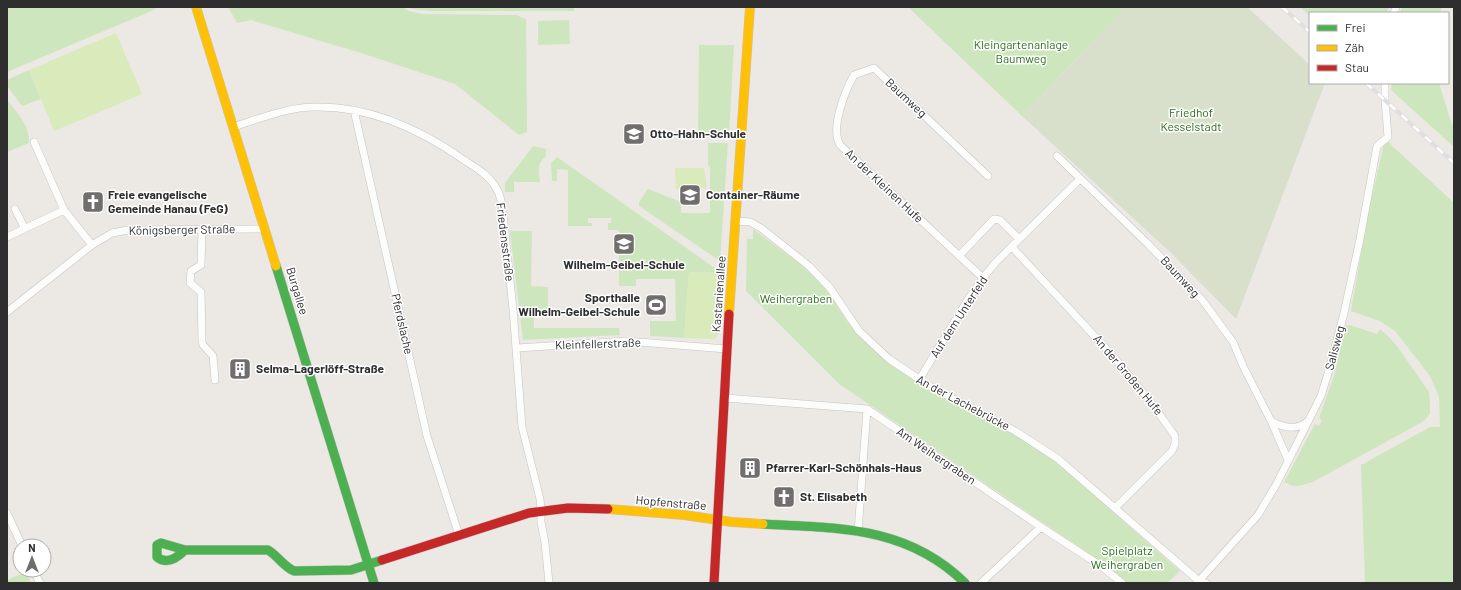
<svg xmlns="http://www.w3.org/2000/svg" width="1461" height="590" viewBox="0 0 1461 590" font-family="Barlow,sans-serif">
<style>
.green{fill:#cee6be}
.cemetery{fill:#d8e0cc}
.pitch{fill:#d9eabb}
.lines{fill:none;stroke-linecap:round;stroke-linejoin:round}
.street-casing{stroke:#c5c4c5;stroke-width:8}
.fast-casing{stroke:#c5c4c5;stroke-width:10}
.slow-casing{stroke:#c5c4c5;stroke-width:10}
.jam-casing{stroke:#c5c4c5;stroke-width:10}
.street{stroke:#fcfcfb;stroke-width:7}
.fast{stroke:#4caf50;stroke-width:9}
.slow{stroke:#ffc107;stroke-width:9}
.jam{stroke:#c62828;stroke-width:9}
.rail-casing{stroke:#dfdfe1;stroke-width:4}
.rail{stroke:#fff;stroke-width:2.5;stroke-dasharray:8;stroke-linecap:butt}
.labels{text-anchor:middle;stroke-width:3;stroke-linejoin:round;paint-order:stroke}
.park-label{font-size:12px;fill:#2c6e1b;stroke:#fff}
.street-label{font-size:12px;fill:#2e2e2e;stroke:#fff}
.poi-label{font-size:12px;font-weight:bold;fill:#2e2e2e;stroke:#fff;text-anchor:start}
</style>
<rect width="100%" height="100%" fill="#ece8e4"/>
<path class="green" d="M7,7H155L156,9L7,72Z
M228,7H402L409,11L422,14L517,15L522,18L526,19L527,132L519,135L455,84L361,53L251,20L237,23Z
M407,7H574V11H431L413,9Z
M908,7H1126L1022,116Z
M1300,7H1389L1387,13H1310V16Z
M1402,7H1442L1440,13H1400Z
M569,20L570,44L538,45V21Z
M699,45H734L729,135H698Z
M29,70L41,99L22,106L7,86V80Z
M1392,83H1439L1451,122L1454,127V147L1391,90Z
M7,100C17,112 30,126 29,143L7,152Z
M1385,139L1454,203V583H1365L1361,465L1430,427H1440L1439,397L1430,376L1395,331L1380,321L1351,311L1368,214Z
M708,143H728L720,261L639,206V202L648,189L681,202V213H710V168L708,165Z
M533,146L546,149V156C536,164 539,171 540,182H514V192H505V183Z
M557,157L722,273L689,272L684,338L650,336V321H676L675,279H636V286H619V230H608V223H611V218H588V223H592V226H568V170L557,169V181H552L551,163Z
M753,229L799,263L817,278L832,298L848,323L874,350L910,377L1026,441L1059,464L1180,571L1167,583H1127L1111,569L839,384L746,291L747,239H753Z
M510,231H532L531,286L548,287V313H534V328H619L620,335L523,340Z
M1350,325L1377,334L1380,329L1388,336L1397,346L1429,392L1430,406V414L1424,421L1313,482L1298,486H1293L1284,482L1315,424L1319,426L1322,420L1319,418L1334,376L1346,326Z
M26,572L31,583H7V580Z"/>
<path class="cemetery" d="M1126,7H1247L1310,65V83H1325L1236,319L1170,252L1022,116Z"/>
<path class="pitch" d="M116,33L142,94L54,131L29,70Z
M675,168H704L707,188L676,189Z
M689,272L722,273L719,334L715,339L684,338Z"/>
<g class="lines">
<g class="street-casing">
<path id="street" d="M1394,13L1396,7
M354,110L427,436L459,535
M233,127C259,119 287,107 315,107C370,106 420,129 464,160C476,168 489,175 496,188C501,195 502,205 503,214L513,309L522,427L540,499L541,510V522L545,543L549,583
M34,142L64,210L92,245
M1057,156L1148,244L1203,301L1214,316L1233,342L1244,368L1271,421L1288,460
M15,209L25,229
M736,221L750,222L761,228L809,266L830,288L859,331L889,359L931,387L1015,431L1057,458L1199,581L1206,583
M202,230L201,265L191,271L190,283L201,292L202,342L203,345L213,356L215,380
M7,237L64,210
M1012,247L1112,355L1150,401L1175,436V444L1172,451L1115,508
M959,256L994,219L1000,220L1019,239
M983,278L840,145C830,128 845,91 854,75L874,68L988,176
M7,312L92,245L112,233L128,230L264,229
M517,348L626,341L727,349
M919,380L967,301L983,278L996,262L1080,179
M725,398L867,409L1041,527L1101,566L1122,583
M1271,421C1284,428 1297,431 1308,421
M7,513L22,546
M858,532L867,409
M33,570L40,583
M981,583L1041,527
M1197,583L1258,515L1276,485L1321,396L1330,367L1344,313L1360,239L1377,146L1388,137L1385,100V83"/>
</g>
<g class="fast-casing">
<path id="fast" d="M276,266L374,583
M763,524C838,528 907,526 965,583
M185,550C177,558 167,565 157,557V545L161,543L185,550H268C278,556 283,566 294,571L351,570L382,560"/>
</g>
<g class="slow-casing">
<path id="slow" d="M196,7L276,266
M729,314L750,7
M608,509L684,515L732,522L763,524"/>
</g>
<g class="jam-casing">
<path id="jam" d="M382,560L529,513L568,508L608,509
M714,583L729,314"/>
</g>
<use href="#street" class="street"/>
<use href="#fast" class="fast"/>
<use href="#slow" class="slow"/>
<use href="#jam" class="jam"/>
<g class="rail-casing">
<path id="rail" d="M1282,7L1310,32
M1366,83L1454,163"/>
</g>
<use href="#rail" class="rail"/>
</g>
<defs>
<g id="school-square" transform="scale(1.15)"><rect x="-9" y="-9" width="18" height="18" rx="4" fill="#706f6e" stroke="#fff"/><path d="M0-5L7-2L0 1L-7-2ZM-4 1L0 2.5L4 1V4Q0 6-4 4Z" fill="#fff"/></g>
<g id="church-square" transform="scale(1.15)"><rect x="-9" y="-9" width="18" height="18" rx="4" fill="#706f6e" stroke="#fff"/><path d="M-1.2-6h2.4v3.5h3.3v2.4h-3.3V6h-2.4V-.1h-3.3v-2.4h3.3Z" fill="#fff"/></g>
<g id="stadium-square" transform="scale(1.15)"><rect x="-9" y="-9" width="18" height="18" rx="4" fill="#706f6e" stroke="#fff"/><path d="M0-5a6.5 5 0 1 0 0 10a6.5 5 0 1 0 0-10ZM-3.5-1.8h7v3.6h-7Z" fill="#fff"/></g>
<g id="building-square" transform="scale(1.15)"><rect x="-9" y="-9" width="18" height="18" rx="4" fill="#706f6e" stroke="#fff"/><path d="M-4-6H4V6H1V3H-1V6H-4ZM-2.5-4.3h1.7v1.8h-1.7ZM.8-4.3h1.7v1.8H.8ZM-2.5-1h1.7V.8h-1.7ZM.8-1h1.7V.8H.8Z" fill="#fff"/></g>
</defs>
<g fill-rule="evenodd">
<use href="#school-square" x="634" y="134"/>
<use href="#school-square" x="690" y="195"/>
<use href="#church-square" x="93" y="202"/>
<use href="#school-square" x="624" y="244"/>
<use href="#stadium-square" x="656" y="305"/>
<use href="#building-square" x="240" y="369"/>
<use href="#building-square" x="750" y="468"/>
<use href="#church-square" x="784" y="497"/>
</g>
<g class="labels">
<g class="park-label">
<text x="1021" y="49">Kleingartenanlage<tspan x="1021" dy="14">Baumweg</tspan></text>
<text x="1191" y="117">Friedhof<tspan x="1191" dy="14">Kesselstadt</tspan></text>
<text x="796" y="303">Weihergraben</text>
<text x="1127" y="555">Spielplatz<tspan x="1127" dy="14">Weihergraben</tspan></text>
</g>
<g class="street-label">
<text transform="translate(906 98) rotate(43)" y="4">Baumweg</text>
<text transform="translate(884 186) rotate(43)" y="4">An der Kleinen Hufe</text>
<text transform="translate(182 230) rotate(-1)" y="4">Königsberger Straße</text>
<text transform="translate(505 242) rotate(83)" y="4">Friedensstraße</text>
<text transform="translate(1180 277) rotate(47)" y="4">Baumweg</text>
<text transform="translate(297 291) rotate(73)" y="4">Burgallee</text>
<text transform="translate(719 294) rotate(-86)" y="4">Kastanienallee</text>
<text transform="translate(959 317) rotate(-57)" y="4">Auf dem Unterfeld</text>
<text transform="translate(402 324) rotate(77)" y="4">Pferdslache</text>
<text transform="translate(598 344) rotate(-2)" y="4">Kleinfellerstraße</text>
<text transform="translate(1335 348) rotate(-75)" y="4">Salisweg</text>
<text transform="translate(1128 375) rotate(50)" y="4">An der Großen Hufe</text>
<text transform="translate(963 403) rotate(28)" y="4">An der Lachebrücke</text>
<text transform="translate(936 456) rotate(34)" y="4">Am Weihergraben</text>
<text transform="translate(671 503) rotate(5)" y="4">Hopfenstraße</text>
</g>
<g class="poi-label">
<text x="650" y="138">Otto-Hahn-Schule</text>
<text x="108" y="199">Freie evangelische<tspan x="108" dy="14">Gemeinde Hanau (FeG)</tspan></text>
<text x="706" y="199">Container-Räume</text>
<text x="624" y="269" text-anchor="middle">Wilhelm-Geibel-Schule</text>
<text x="640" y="302" text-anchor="end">Sporthalle<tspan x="640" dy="14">Wilhelm-Geibel-Schule</tspan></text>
<text x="256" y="373">Selma-Lagerlöff-Straße</text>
<text x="766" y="472">Pfarrer-Karl-Schönhals-Haus</text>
<text x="800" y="501">St. Elisabeth</text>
</g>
</g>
<rect width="1461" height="590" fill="none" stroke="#2e2e2e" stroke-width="16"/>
<rect x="1309" y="12" width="140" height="72" fill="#ffffff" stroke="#ababab"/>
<rect x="1317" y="25" width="20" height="6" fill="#4caf50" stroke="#ababab"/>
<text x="1345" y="32" font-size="12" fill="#2e2e2e">Frei</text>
<rect x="1317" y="45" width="20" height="6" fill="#ffc107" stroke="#ababab"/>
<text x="1345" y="52" font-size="12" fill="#2e2e2e">Zäh</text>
<rect x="1317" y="65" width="20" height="6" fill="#c62828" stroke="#ababab"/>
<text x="1345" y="72" font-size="12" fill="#2e2e2e">Stau</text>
<g transform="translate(32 558)"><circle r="19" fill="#ffffff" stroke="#ababab"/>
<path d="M0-3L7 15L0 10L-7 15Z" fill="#706f6e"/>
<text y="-6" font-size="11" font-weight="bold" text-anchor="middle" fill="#2e2e2e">N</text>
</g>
</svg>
